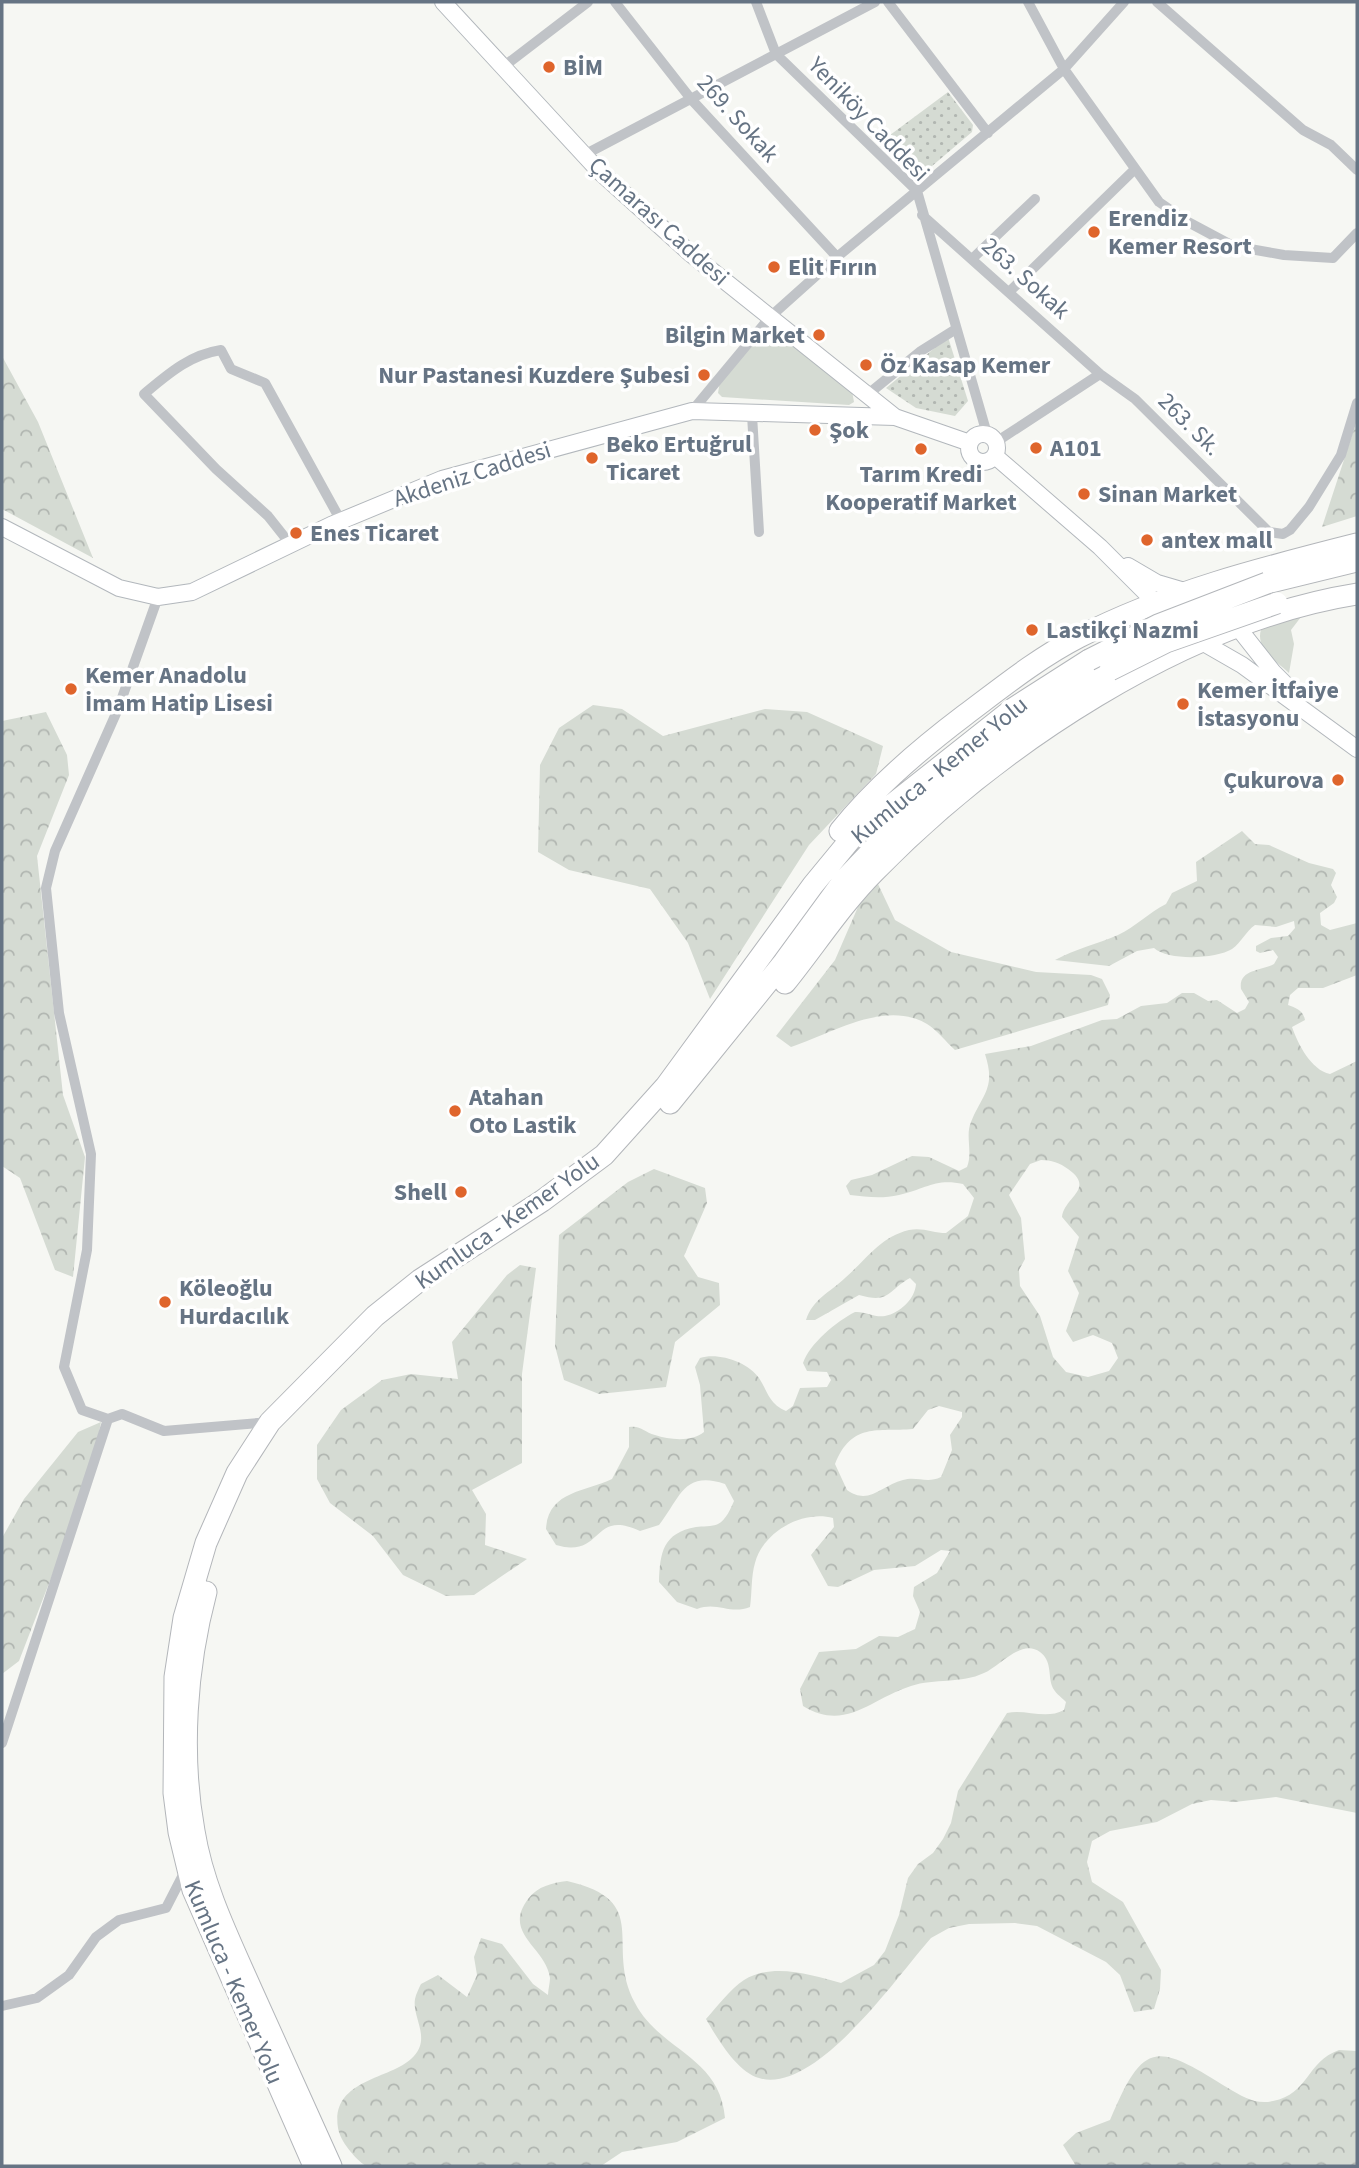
<svg xmlns="http://www.w3.org/2000/svg" width="1359" height="2168" viewBox="0 0 1359 2168" font-family="'Source Sans 3',sans-serif">
<style>
.grass{fill:#d5dbd3}
.forest{fill:url(#forest-crowns);fill-rule:evenodd}
.park{fill:url(#park-dots)}
.lines{fill:none;stroke-linecap:round;stroke-linejoin:round}
.secondary-casing{stroke:#b2b7bc;stroke-width:18}
.highway-casing{stroke:#b3b6ba;stroke-width:23}
.street{stroke:#c0c3c7;stroke-width:10}
.secondary{stroke:#fff;stroke-width:16}
.highway{stroke:#fff;stroke-width:21}
.highway-bridge-casing{stroke:#b3b6ba;stroke-width:23;stroke-linecap:butt}
.highway-bridge{stroke:#fff;stroke-width:21}
.poi-dot{fill:#df652c;stroke:#fff;stroke-width:2.5}
.labels{text-anchor:middle;stroke-width:7;stroke-linejoin:round;paint-order:stroke}
.poi-label{font-size:24px;font-weight:bold;fill:#667484;stroke:#fff;text-anchor:start}
.street-label{font-size:24px;fill:#667484;stroke:#fff}
</style>
<defs>
<pattern id="forest-crowns" width="20" height="18" patternUnits="userSpaceOnUse" patternTransform="scale(1.75)"><rect width="20" height="18" fill="#d5dbd3"/><path d="M2 6a3 3 0 1 1 6 0M12 15a3 3 0 1 1 6 0" fill="none" stroke="#b1b6b1"/></pattern>
<pattern id="park-dots" width="8" height="8" patternUnits="userSpaceOnUse" patternTransform="scale(1.75)"><rect width="8" height="8" fill="#d5dbd3"/><path d="M2 2h.1M6 6h.1" fill="none" stroke="#b1b6b1" stroke-width="1.8" stroke-linecap="round"/></pattern>
</defs>
<rect width="100%" height="100%" fill="#f6f7f3"/>
<path class="grass" d="M775,333L852,391L854,402L849,405L722,397L718,393L720,381L759,335Z
M1304,613L1291,630L1294,644L1289,673C1277,662 1255,648 1261,630Z"/>
<path class="forest" d="M2,356L38,422L93,558L2,509Z
M1357,420V516L1322,527Z
M593,705L622,709L663,736L765,709L807,712L883,746L876,774L809,845L710,999L688,943L650,889L569,870L538,852L540,765L559,728Z
M46,712L67,755L69,775L37,856L63,1095L85,1157L73,1277L55,1270L20,1178L2,1166V721Z
M1242,831L1255,844L1269,845L1309,863L1333,869L1336,873L1331,885L1337,897L1334,903L1320,913L1321,925L1330,930L1357,923V975L1323,988H1298L1290,995L1288,1005C1296,1008 1303,1010 1305,1020L1292,1027C1298,1044 1311,1070 1330,1074L1357,1061V1813L1276,1797L1235,1802L1211,1800L1192,1804L1157,1822L1110,1831L1092,1841L1087,1862L1092,1882L1123,1902L1161,1970L1160,1989L1154,2009L1134,2012L1120,1975L1106,1962L1037,1926L1015,1923L969,1924L949,1928L931,1938C898,1975 816,2095 759,2078C737,2072 717,2038 706,2019C717,2007 730,1989 744,1980C773,1962 812,1975 841,1983L874,1965L885,1951L899,1915L908,1878L918,1864L933,1853L943,1839L951,1823L958,1791L1007,1713C1026,1709 1046,1720 1064,1710L1066,1702C1061,1697 1054,1692 1052,1686C1048,1674 1052,1661 1040,1652C1022,1638 1000,1666 984,1673C961,1684 935,1678 911,1686C870,1699 846,1732 803,1706L800,1689L819,1652L856,1649L879,1636L898,1637L915,1629L920,1612L913,1596L914,1587L937,1573L950,1551L941,1550L915,1566L874,1570L838,1587L828,1586L811,1555L834,1527L833,1518C802,1510 763,1532 755,1563C751,1576 752,1593 750,1607C730,1615 717,1601 697,1609L677,1602L659,1582C660,1552 663,1533 696,1527C702,1526 712,1527 718,1524C726,1520 731,1508 734,1501L725,1484C683,1470 680,1499 659,1525L640,1531C591,1508 604,1559 556,1545L546,1529C548,1491 585,1492 612,1479L629,1447V1427C641,1425 644,1432 655,1435C670,1440 692,1442 704,1432L700,1385L695,1367L700,1358C718,1352 748,1362 759,1378C768,1392 769,1404 786,1411L793,1406L800,1388L827,1387L831,1380L827,1372L807,1371L803,1363C809,1344 837,1321 855,1312C865,1311 875,1318 885,1316C900,1313 915,1299 916,1284L910,1278C887,1291 890,1304 859,1295L815,1320H806C813,1299 829,1293 845,1278C866,1260 880,1237 909,1230C922,1227 934,1233 946,1233L968,1216L974,1198L963,1184C935,1178 926,1189 899,1195C882,1199 867,1197 850,1195L846,1186L851,1180L872,1175L912,1156L929,1157L959,1171L967,1167C973,1152 965,1136 971,1122C983,1093 996,1088 985,1054L1031,1046L1102,1020L1117,1019L1141,1006L1167,1003L1182,993H1194L1208,1001L1217,1000L1237,1013L1245,1009L1249,1002L1241,989C1238,969 1262,971 1274,964L1278,957L1273,950L1260,953L1256,951V946L1271,938L1288,936L1295,928L1294,921L1276,927L1255,925C1246,931 1241,943 1232,949C1216,959 1168,961 1154,948L1137,951L1109,966L1055,960C1075,949 1097,944 1118,935C1135,927 1150,912 1166,904L1172,893L1197,881L1196,862ZM1041,1160C1051,1160 1060,1163 1068,1169C1096,1189 1064,1197 1062,1217L1079,1237L1068,1271L1079,1293L1066,1331L1073,1342L1093,1335L1112,1343L1118,1358L1109,1371L1088,1377L1066,1372L1053,1357L1040,1316L1020,1286L1019,1270L1025,1259L1021,1218L1009,1195L1030,1164ZM939,1406L962,1412V1417L950,1435L952,1450L941,1477C927,1484 917,1476 903,1480C882,1485 869,1506 847,1490L835,1464C852,1422 877,1432 913,1429L928,1410Z
M878,884L895,920L951,952L1036,972L1091,975L1102,979L1110,995L1108,1005L955,1050C946,1042 937,1030 927,1024C885,999 831,1034 791,1047L776,1036L835,960L864,893Z
M654,1169L705,1188L707,1203L684,1256L698,1277L719,1283L720,1305L675,1342L666,1387L599,1394L564,1380L555,1346L559,1235L628,1182Z
M520,1265L536,1268L522,1374V1463L472,1490L486,1514L485,1545L527,1559L474,1595L446,1596L403,1575L373,1536L330,1503L317,1479V1445L341,1410L382,1380L411,1374L458,1379L452,1342L507,1275Z
M101,1422L90,1477L19,1661L2,1674V1538L24,1499L78,1432Z
M567,1881C654,1901 604,1945 635,2003C660,2051 720,2056 725,2118L677,2142L622,2152L601,2166H366C355,2159 340,2141 338,2128C330,2078 393,2080 414,2056C431,2037 412,2018 415,1999C416,1994 419,1988 421,1984L438,1975L467,1997L477,1975L474,1957L481,1938L502,1944L533,1984L548,1995C548,1990 550,1983 550,1978C546,1947 502,1934 528,1899C538,1886 552,1883 567,1881Z
M1339,2050L1357,2051V2166H1076L1063,2145L1076,2133L1110,2120C1144,2039 1156,2043 1228,2088C1243,2097 1256,2105 1273,2101C1309,2094 1306,2062 1339,2050Z"/>
<path class="park" d="M948,92L973,125L972,132L925,172L906,168L882,141Z
M948,337L968,401L955,416L916,408L886,388Z"/>
<g class="lines">
<g class="secondary-casing">
<path id="secondary" d="M443,2L599,171L691,254L895,417
M969 448a14 14 0 1 1 28 0a14 14 0 1 1-28 0Z
M995,456L1100,547L1162,609
M2,527L119,588L158,597L192,592L331,525L442,479L692,411L895,417L970,443
M1128,566L1157,583L1191,593
M1232,620L1273,672L1294,693
M1195,638L1242,665L1357,749"/>
</g>
<g class="highway-casing">
<path id="highway" d="M1267,583L1357,561
M840,831C875,787 920,749 965,715C1001,688 1038,658 1079,637C1167,592 1262,568 1357,544
M785,983C815,946 841,905 875,871C998,746 1182,622 1357,594
M670,1103L784,962L844,880L905,816L1010,730L1110,670
M206,1592C186,1667 180,1754 194,1831C203,1887 229,1939 252,1991C278,2049 305,2108 331,2166
M314,2166L193,1890L179,1832L174,1793L175,1677L184,1618L206,1543L237,1473L270,1422L375,1316L420,1280L542,1201L604,1155L666,1086L813,885L855,834L1014,708L1089,660"/>
</g>
<path class="street" d="M615,2L691,99L837,257
M756,2L776,54L917,191L987,434
M888,2L988,133
M1124,2L1064,69L1159,202L1188,222L1233,246L1284,255L1333,258L1357,233
M1157,2L1303,130L1331,145L1357,170
M503,67L588,2
M584,155L875,2
M922,215L1100,374L1135,399L1269,532L1283,534L1290,530L1309,507L1341,455L1357,403
M973,258L1035,199
M1010,291L1134,170
M867,395L921,351L956,329
M692,411L770,317L837,257L1064,69L1028,2
M752,415L759,532
M996,442L1100,374
M291,545L268,516L216,469L144,394C168,374 189,355 221,350L231,369L265,383L341,521
M108,1419L122,1414L164,1431L270,1422
M2,1743L108,1419L82,1410L64,1367L87,1250L91,1154L59,1013L46,888L55,851L118,709L158,597
M2,2006L37,1998L69,1975L96,1937L119,1920L166,1908L185,1871"/>
<use href="#secondary" class="secondary"/>
<use href="#highway" class="highway"/>
<g class="highway-bridge-casing">
<path id="highway-bridge" d="M1089,660L1158,625L1267,583
M1110,670L1166,642L1277,603"/>
</g>
<use href="#highway-bridge" class="highway-bridge"/>
</g>
<g class="poi-dot">
<circle cx="549" cy="67" r="7"/>
<circle cx="1094" cy="232" r="7"/>
<circle cx="774" cy="267" r="7"/>
<circle cx="819" cy="335" r="7"/>
<circle cx="866" cy="365" r="7"/>
<circle cx="704" cy="375" r="7"/>
<circle cx="815" cy="430" r="7"/>
<circle cx="1036" cy="448" r="7"/>
<circle cx="921" cy="449" r="7"/>
<circle cx="592" cy="458" r="7"/>
<circle cx="1084" cy="494" r="7"/>
<circle cx="296" cy="533" r="7"/>
<circle cx="1147" cy="540" r="7"/>
<circle cx="1032" cy="630" r="7"/>
<circle cx="71" cy="689" r="7"/>
<circle cx="1183" cy="704" r="7"/>
<circle cx="1338" cy="780" r="7"/>
<circle cx="455" cy="1111" r="7"/>
<circle cx="461" cy="1192" r="7"/>
<circle cx="165" cy="1302" r="7"/>
</g>
<g class="labels">
<g class="poi-label">
<text x="563" y="75">BİM</text>
<text x="1108" y="226">Erendiz<tspan x="1108" dy="28">Kemer Resort</tspan></text>
<text x="788" y="275">Elit Fırın</text>
<text x="805" y="343" text-anchor="end">Bilgin Market</text>
<text x="880" y="373">Öz Kasap Kemer</text>
<text x="690" y="383" text-anchor="end">Nur Pastanesi Kuzdere Şubesi</text>
<text x="829" y="438">Şok</text>
<text x="606" y="452">Beko Ertuğrul<tspan x="606" dy="28">Ticaret</tspan></text>
<text x="1050" y="456">A101</text>
<text x="921" y="482" text-anchor="middle">Tarım Kredi<tspan x="921" dy="28">Kooperatif Market</tspan></text>
<text x="1098" y="502">Sinan Market</text>
<text x="310" y="541">Enes Ticaret</text>
<text x="1161" y="548">antex mall</text>
<text x="1046" y="638">Lastikçi Nazmi</text>
<text x="85" y="683">Kemer Anadolu<tspan x="85" dy="28">İmam Hatip Lisesi</tspan></text>
<text x="1197" y="698">Kemer İtfaiye<tspan x="1197" dy="28">İstasyonu</tspan></text>
<text x="1324" y="788" text-anchor="end">Çukurova</text>
<text x="469" y="1105">Atahan<tspan x="469" dy="28">Oto Lastik</tspan></text>
<text x="447" y="1200" text-anchor="end">Shell</text>
<text x="179" y="1296">Köleoğlu<tspan x="179" dy="28">Hurdacılık</tspan></text>
</g>
<g class="street-label">
<text transform="translate(738 118) rotate(48)" y="8">269. Sokak</text>
<text transform="translate(869 119) rotate(46)" y="8">Yeniköy Caddesi</text>
<text transform="translate(659 221) rotate(42)" y="8">Çamarası Caddesi</text>
<text transform="translate(1026 278) rotate(42)" y="8">263. Sokak</text>
<text transform="translate(1190 424) rotate(45)" y="8">263. Sk.</text>
<text transform="translate(472 474) rotate(-18)" y="8">Akdeniz Caddesi</text>
<text transform="translate(939 770) rotate(-39)" y="8">Kumluca - Kemer Yolu</text>
<text transform="translate(507 1221) rotate(-35)" y="8">Kumluca - Kemer Yolu</text>
<text transform="translate(234 1982) rotate(67)" y="8">Kumluca - Kemer Yolu</text>
</g>
</g>
<rect width="1359" height="2168" fill="none" stroke="#667484" stroke-width="7"/>
</svg>
